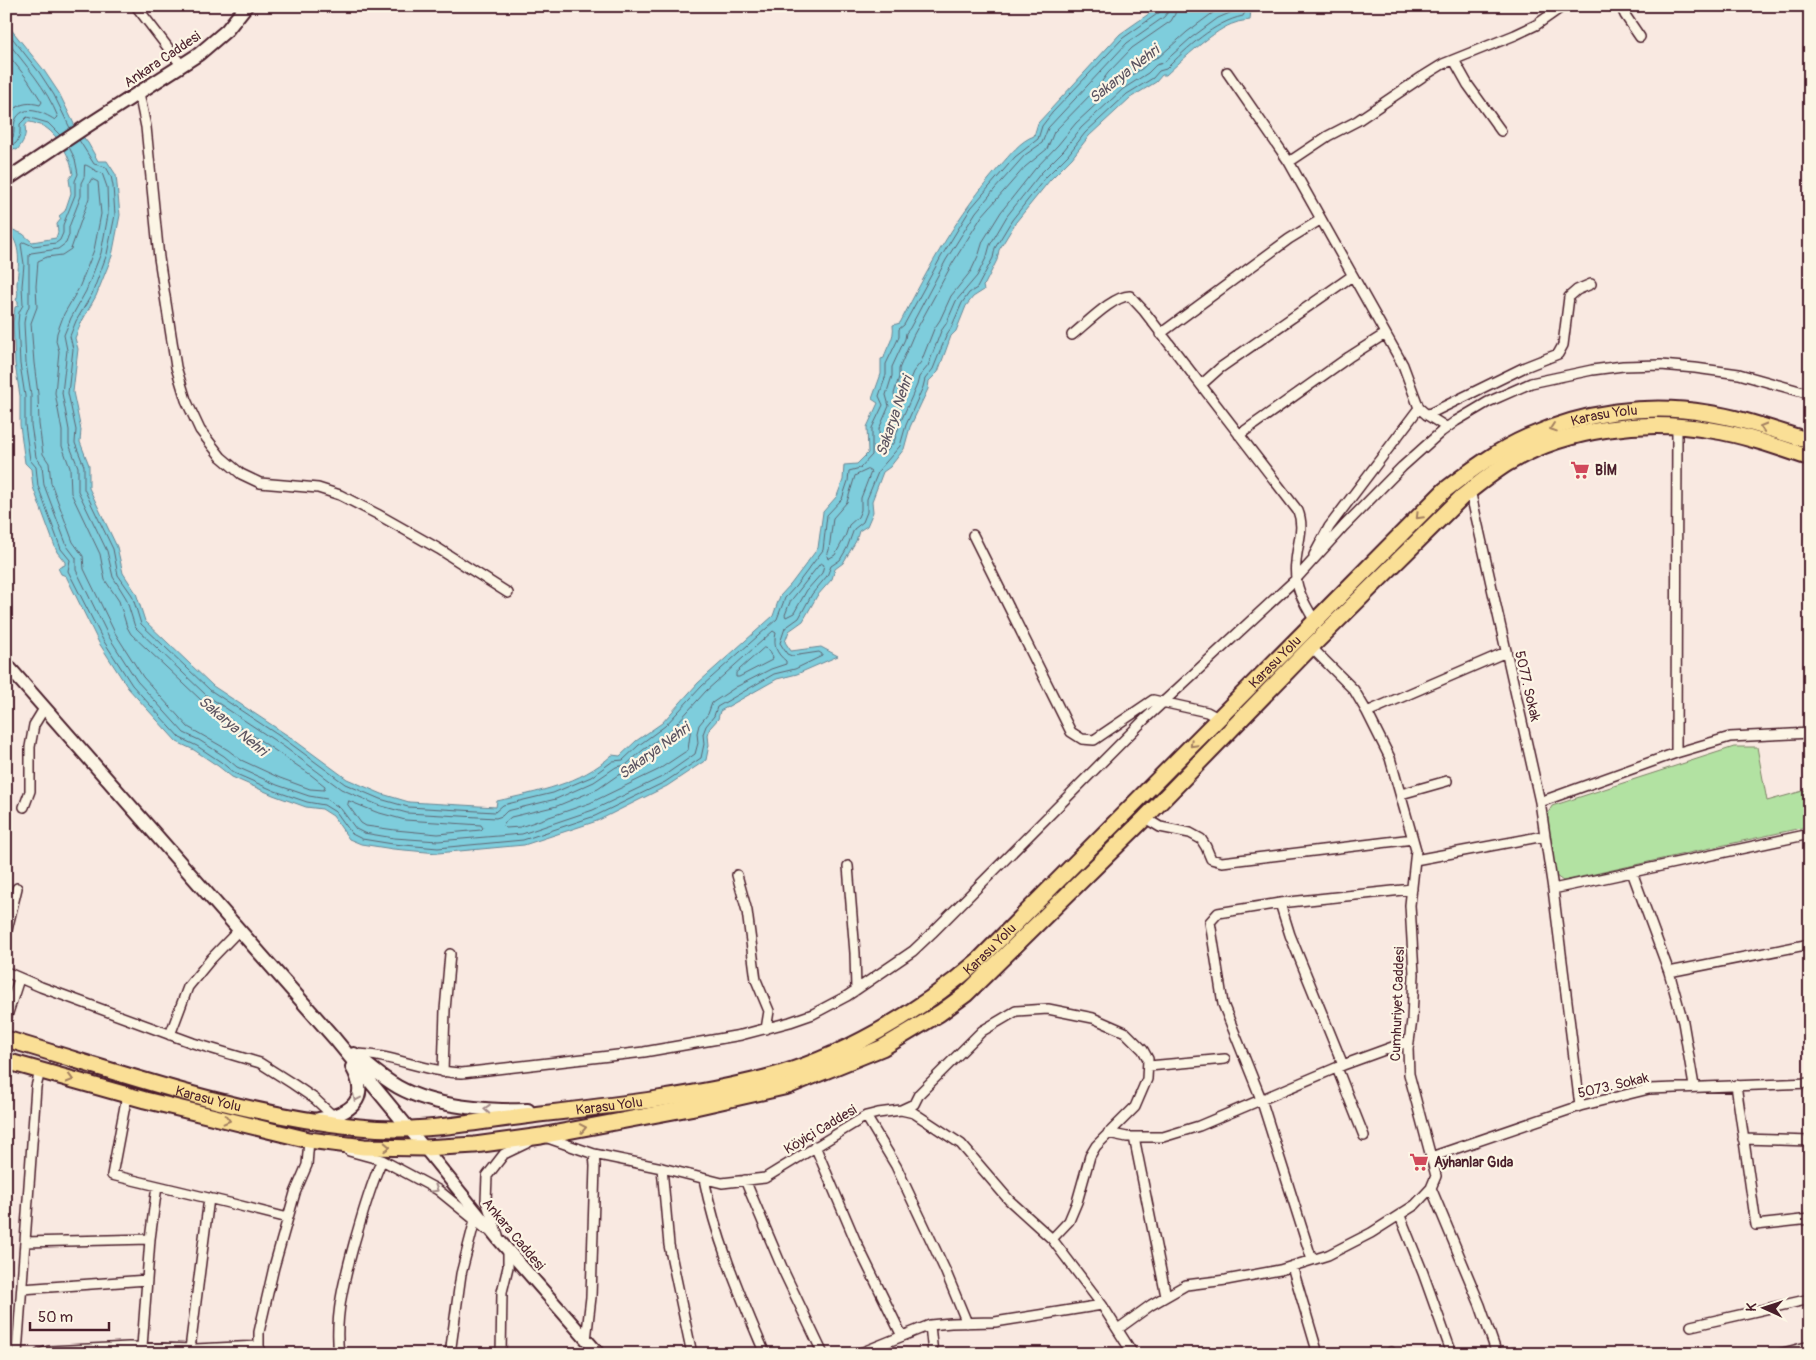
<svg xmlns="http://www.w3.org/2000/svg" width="1816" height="1360" viewBox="0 0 1816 1360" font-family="Pangolin,sans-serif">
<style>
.green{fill:#b2e2a2;stroke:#7e8066}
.water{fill:#7ecddc;stroke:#698795}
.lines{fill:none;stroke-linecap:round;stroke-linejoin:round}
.shore{stroke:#5f6572;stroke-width:1}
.minor-casing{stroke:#4a1f2b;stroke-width:12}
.tertiary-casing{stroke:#4a1f2b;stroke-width:15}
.secondary-casing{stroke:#4a1f2b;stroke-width:16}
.trunk-casing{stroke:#4a1f2b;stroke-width:19}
.minor{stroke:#fcf5e5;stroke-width:9}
.tertiary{stroke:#fcf5e5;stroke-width:11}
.secondary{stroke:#fcf5e5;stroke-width:12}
.trunk{stroke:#fadf96;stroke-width:15}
.oneway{stroke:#a27f60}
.oneway2{stroke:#a38a88}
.labels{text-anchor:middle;stroke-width:4.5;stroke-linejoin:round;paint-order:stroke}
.street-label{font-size:14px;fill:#4a1f2b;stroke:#fcf5e5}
.poi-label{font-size:14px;font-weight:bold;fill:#4a1f2b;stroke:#fcf5e5;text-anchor:start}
.water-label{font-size:15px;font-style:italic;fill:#5a5360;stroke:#fcf5e5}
</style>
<rect width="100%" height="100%" fill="#f9e9e1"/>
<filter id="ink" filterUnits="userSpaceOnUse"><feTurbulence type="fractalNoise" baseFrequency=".02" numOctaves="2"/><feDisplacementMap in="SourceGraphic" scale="10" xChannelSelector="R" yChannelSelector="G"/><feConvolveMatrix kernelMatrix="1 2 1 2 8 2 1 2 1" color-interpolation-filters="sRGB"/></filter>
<g filter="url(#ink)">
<path class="green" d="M1734,747H1757L1767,801L1810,789V826L1563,881L1556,876L1547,815L1552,806Z"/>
<path class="water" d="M1160,6H1272C1265,9 1259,7 1251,9L1250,20C1245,21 1239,21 1235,23C1216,28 1181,61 1166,75H1162L1156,82L1130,98L1089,136L1072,158L1050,180L1016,222L999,250L997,260L985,284L983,286L984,290L973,297L966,306L956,331L951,336L938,372L929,381L928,389L910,427L904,449L890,467L883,472L872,501L873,512L867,526L859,531L856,541L843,563L835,569L832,579L817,596L803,621L789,631L785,642L791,651L821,647L838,656L797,674L777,679L720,711L718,719L710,728L708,735L709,745L706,760L667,786L597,821L524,845L438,853L393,849L361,844L349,839L333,816L322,809L306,807L273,795L232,777L218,766L194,750L177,742L128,688L99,643L66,576L61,574L58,568L65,565V562L57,552L33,487L31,469L25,463L20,425V396L15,364L13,323L15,307L18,306V301L16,300C19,294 17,291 17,284C18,267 23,242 6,231V227L23,234L32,242L56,238L58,232L57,224L61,219L59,216L65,211L71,193L69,179L73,174C71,158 59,136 45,127C41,125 35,123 30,122H28L25,126C27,135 23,143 17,150L12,149L6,155V23L43,69L59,93L76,128L88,143L98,161H107L116,175L120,215L112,256L96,296L81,323L75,338L78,349L73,392L81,430L80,442L89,465V488L117,547L123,573L136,593L145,621L213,686L290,737L347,779L382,794L409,802L496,807L497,801C537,792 581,784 612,755L620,756L636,741L662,723L698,683L773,616L780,596L791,584L818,548L823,512L837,496L843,480L844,465L857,464L868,453L867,427L878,403L872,399L881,374V359L884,358C887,345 895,339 893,325L900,323C930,265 957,215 1000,166C1010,155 1020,141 1034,136L1038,123L1120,34Z"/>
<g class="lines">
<path class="shore" d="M1168,6V12L1164,17L1127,43L1048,128L1042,143L1025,155L994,190L976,212L946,260L910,328L906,333L905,339L892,367V376L886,395L889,406L879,429L880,456H883L894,442L900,423L917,385L919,377L928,366L941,331L946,324L956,301L977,276L987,256L990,245L1007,216L1041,173L1064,150L1081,128L1123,89L1148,73L1156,65L1163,63L1191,38L1218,18L1232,12L1238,11L1240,6
M1176,6L1175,14L1171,21L1132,48L1108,73L1097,88L1054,132L1047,149L1025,167L982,216L952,264L913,336L899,369V377L894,394L897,402L901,401L913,372L921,362L934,329L940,320L951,296L971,271L979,254L983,241L1001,212L1035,169L1058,145L1076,123L1118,84L1143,68L1151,60L1160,56L1187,32L1214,12L1225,6
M6,30L39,72L54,95L70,128
M6,40C25,64 47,89 58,117L55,120C43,112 22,103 15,121C13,126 15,131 13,137L6,140
M6,52L28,80L42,102L40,105C19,99 7,111 6,131
M79,140L94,164L106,167L111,176L113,186L115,215L107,254L92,294L76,321L70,336L73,349L68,393L76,430L75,443L84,466V489L113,549L118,575L132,595L141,624L210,690L287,741L345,784L380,799L408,807L495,812L503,805L553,793L591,777L613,761L623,760L639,745L665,726L702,686L777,619L785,598L795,587L823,550L827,515L842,499L848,481L849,471L860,468L872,455V428L883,405L879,396L886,375V364L899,337V329L904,325L941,257L971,208L1015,157L1038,139L1042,126L1052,113L1123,38L1160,12L1162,6
M69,147L75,159L78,174L75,181V195L63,225V233L60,240L56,243L33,246L24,242L21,244L24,264L22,286L23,305L19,312L18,323L20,364L25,396V425L30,460L36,467L38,486L61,549L70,560L68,571L103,640L132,685L180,738L197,746L221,762L234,773L275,791L307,802L324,805L337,813L352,834L362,839L393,844L438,848L523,840L595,816L665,782L701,758L704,744L703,734L706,726L714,716L717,707L774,674L795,669L822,656V654L819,652L792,656L787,654L780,643L785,628L799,618L812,594L827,576L831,566L840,560L847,548L854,529L863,522L867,512V499L879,470L900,446L906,425L923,387L925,379L933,369L947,334L951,328L962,303L969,293L977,288L993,258L995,248L1012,220L1046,177L1068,155L1085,133L1127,94L1153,78L1159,71L1166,69C1187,48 1214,22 1243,16L1248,6
M6,148L10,145L15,144C21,138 20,132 20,124L27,117L48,123L60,135
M85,165C89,165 95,172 102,173L107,187L108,215L101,253L86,291L71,318L64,335L67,350L62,393L69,430V444L78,467V491L107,551L113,577L126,598L135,627L206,695L283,746L341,789L378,805L407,813L496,818L502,816L507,811L556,799L594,782L616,767L626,765L643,750L670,731L706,691L773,631L776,633C773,645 776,653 786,661V664L771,669L736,687L712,703L708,714L699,725L697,733L698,743L695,754L662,777L593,810L522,834L438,841L394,838L364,833L356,829L341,809L327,799L309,796L277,785L237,767L224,756L199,740L184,733L137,681L109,637L76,570V558L67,546L44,485L42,465L36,457L31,425V395L26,363L24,323L25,316L29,306V255L31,253L58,249L66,243L69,235V227L81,196V183L84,177Z
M92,179L98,182L101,214L94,250L79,288L64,314L57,333L56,341L59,351L55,393L62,431V446L70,468L71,493L100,554L105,580L119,601L127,627L131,634L201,700L311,775L325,786L324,790L310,789L280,778L241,760L228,750L188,727L143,677L115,633L84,569L83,556L73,542L51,483L49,463L43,454L39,424L38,394L34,363L31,323L37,307L36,286L38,261L47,257L62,255L71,249L89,198V184Z
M868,470L871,472L861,498V510L858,517L849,525L845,537L835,555L828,559L827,556L829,550L833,518L847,502L855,476Z
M821,563L824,565L822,573L807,590L794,613L786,617L785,615L790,602Z
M764,648L768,649L773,657L772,660L739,677H736V673Z
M689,724L691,727L688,750L658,770L590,803L520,827L506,828L503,826L504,823L511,817L557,806L598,789L618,775L630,772L648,756L673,738Z
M349,801L376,812L405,820L481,825L483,828L481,830L438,834L395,830L366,826L361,823L348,805Z"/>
<g class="minor-casing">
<path id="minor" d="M136,6L182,66
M1621,6L1625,15L1640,37
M1454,60L1468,85L1501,131
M1227,72L1289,162
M139,93L146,127L159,258L176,367L186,400L200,430L221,457L241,474L260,483L318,488L340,495L377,514L439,549L508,593
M1160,334L1289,239L1320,220
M1072,335C1086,324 1114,295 1130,296L1144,311L1298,511C1305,528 1297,544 1296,562C1293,584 1303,602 1315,621
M1201,385L1220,368L1352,276
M1427,415L1525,367L1558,354L1563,345L1569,297L1577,290L1591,284
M1446,427L1427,415L1419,408L1403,365L1289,162L1328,136L1357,121L1422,77L1443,64L1515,35L1536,25L1563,6
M1239,435L1349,357L1385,334
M1470,490L1540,802L1553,889L1580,1106
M973,535L1071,732L1082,739L1094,740L1153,700L1207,712L1218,718
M1314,555L1329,527L1419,408
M1367,712L1506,652
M1676,753L1677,426
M1401,794L1447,781
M1540,802L1676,753L1730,737L1810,733
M24,807L30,791V747L34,725L45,707
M1145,818L1160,827L1190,833L1201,839L1206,847L1211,859L1222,862L1413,839
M1415,860L1544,836
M848,866L855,953L856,990
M1632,872L1669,972L1683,1022L1694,1086
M737,875L747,911L756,980L769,1011L766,1029
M1553,889L1810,834
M1280,903L1290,935L1343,1065
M6,934L17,888
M6,972L41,987L193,1043L260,1063L293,1084L315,1099L334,1117
M1669,972L1810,944
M6,1019L19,979
M170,1035L188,987L211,959L239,930
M354,1054C392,1054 424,1072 462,1073L644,1052L741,1035L790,1022L813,1014L847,996L913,951L932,933L1145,719L1295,580L1344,526L1402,467L1441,432L1456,421L1488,402L1531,383L1592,370L1623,366L1661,365L1695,368L1739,374L1810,394
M1149,1066L1225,1059
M1337,1068L1364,1136
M443,1072L445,1010L450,954
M1736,1085L1756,1225L1810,1219
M127,1095L112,1175L233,1204L288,1218
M901,1110L914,1104L919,1094L982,1031L1016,1011L1048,1009L1093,1018L1125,1032L1143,1050L1148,1059L1147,1079L1135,1107L1096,1146L1090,1156L1077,1202L1069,1221L1052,1239
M866,1116L896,1166L945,1270L967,1323
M1108,1133L1127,1137H1163L1199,1126L1343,1065L1409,1041
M545,1137L594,1154L662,1168L722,1183L765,1178L866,1116L878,1113L901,1110L914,1113L961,1144L1009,1200L1052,1239L1102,1305L1133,1354
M1134,1137L1166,1296
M1743,1139L1810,1141
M815,1146L856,1242L902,1336
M349,1151L382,1160L438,1190L486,1229
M1431,1157L1580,1106L1649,1089L1810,1083
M662,1168L669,1245L692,1354
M704,1179C716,1240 741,1297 765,1354
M745,1180L784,1272L823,1354
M1431,1188L1480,1305L1497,1354
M1400,1216L1423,1273L1452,1354
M498,1235L486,1201L487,1176L504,1154L529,1142
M25,1242L150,1239
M1312,1260L1261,1099L1223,1004L1210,922L1218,913L1280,903L1412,889
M1292,1266L1318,1354
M22,1289L147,1280
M1691,1326L1810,1299
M1118,1329L1151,1305L1186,1285L1226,1280L1280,1270L1328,1255L1371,1233L1415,1205L1431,1188L1436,1176L1409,1074L1408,1049L1412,1020L1414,974L1410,905L1416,850L1390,758L1367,712L1354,690L1311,647
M586,1340L591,1297L595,1166L594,1154
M259,1346V1332L274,1267L295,1193L307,1165L309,1140L312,1141
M142,1347L150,1239L157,1186
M190,1349L209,1198
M1391,1352V1354
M17,1354L36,1087L40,1071
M39,1354L49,1351L129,1347L195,1349L259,1346L262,1354
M339,1354C334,1316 345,1277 355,1240C363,1213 370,1186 382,1160
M450,1354L461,1274L475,1220
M501,1354L502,1292L508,1267V1251
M858,1354L930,1325
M933,1354L930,1325L951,1323L995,1322L1102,1305
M1779,1354L1810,1346"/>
</g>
<g class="tertiary-casing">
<path id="tertiary" d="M410,1130L499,1240L599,1354"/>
</g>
<g class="secondary-casing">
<path id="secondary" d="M6,180L87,126L199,54L227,30L246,6
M6,664L335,1039L410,1130
M354,1054C368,1065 382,1078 398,1087C434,1107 488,1111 528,1110
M319,1119C350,1114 371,1100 352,1067"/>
</g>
<g class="trunk-casing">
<g id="trunk">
<path id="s1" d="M6,1039C122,1073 238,1115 359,1127C417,1134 474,1122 532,1115C608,1106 691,1097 765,1078C840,1059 920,1012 978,961L1445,490C1471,470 1498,450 1528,437C1583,412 1648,403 1707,413C1742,418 1776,431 1810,441"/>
<path d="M6,1061L145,1100L309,1140L364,1147L424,1148L475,1145L541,1136L695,1107L788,1086L882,1048L940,1013L966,994L1145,818L1311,647L1462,497C1477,485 1492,473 1508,463C1567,428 1644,419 1711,430C1744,435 1778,447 1810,458"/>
</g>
</g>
<use href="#minor" class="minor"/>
<use href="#tertiary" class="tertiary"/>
<use href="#secondary" class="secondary"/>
<use href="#trunk" class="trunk"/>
</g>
<defs><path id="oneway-chevron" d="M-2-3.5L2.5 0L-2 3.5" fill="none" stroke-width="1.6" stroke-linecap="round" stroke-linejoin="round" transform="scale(1.25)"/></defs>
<g class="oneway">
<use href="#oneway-chevron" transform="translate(1763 427) rotate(-163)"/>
<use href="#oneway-chevron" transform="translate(1553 428) rotate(161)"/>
<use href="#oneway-chevron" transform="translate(1419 516) rotate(135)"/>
<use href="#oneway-chevron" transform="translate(1193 744) rotate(135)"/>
<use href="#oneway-chevron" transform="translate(70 1079) rotate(16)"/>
<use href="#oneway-chevron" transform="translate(227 1120) rotate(14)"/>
<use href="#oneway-chevron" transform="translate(583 1128) rotate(-11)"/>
<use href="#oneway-chevron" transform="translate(387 1147) rotate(2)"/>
</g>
<g class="oneway2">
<use href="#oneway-chevron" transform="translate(356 1098) rotate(115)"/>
<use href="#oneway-chevron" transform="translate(487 1109) rotate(-176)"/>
<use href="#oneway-chevron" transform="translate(435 1189) rotate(32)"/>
</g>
</g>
<defs>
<g id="supermarket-bare" transform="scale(1.5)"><path d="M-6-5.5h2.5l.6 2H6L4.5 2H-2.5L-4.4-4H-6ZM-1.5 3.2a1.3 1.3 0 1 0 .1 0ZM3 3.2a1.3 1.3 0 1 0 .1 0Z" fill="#d1495b" stroke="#fcf5e5" stroke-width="2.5" paint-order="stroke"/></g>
</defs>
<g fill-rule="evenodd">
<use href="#supermarket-bare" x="1580" y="470"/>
<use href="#supermarket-bare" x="1419" y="1162"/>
</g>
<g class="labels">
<g class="street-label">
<text transform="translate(162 59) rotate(-34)" y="5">Ankara Caddesi</text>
<text dy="5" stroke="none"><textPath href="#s1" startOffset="1861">Karasu Yolu</textPath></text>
<text dy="5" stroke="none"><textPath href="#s1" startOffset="1441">Karasu Yolu</textPath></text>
<text transform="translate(1528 686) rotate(77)" y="5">5077. Sokak</text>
<text dy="5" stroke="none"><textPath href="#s1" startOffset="1036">Karasu Yolu</textPath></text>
<text transform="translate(1397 1004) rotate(-88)" y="5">Cumhuriyet Caddesi</text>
<text transform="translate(1613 1085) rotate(-13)" y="5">5073. Sokak</text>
<text dy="5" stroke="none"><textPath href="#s1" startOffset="211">Karasu Yolu</textPath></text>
<text dy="5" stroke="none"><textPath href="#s1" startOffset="616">Karasu Yolu</textPath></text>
<text transform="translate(820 1129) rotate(-31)" y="5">Köyiçi Caddesi</text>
<text transform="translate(514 1234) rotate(50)" y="5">Ankara Caddesi</text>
</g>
<g class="poi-label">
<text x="1595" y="475">BİM</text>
<text x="1434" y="1167">Ayhanlar Gıda</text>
</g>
<g class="water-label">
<text transform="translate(1124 74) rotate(-38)" y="5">Sakarya Nehri</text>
<text transform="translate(894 416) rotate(-71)" y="5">Sakarya Nehri</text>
<text transform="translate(233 726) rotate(40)" y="5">Sakarya Nehri</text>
<text transform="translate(654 751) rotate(-36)" y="5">Sakarya Nehri</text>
</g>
</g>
<rect width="1816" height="1360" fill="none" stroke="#fcf5e5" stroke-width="25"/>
<rect x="12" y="12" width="1791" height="1335" fill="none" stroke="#4a1f2b" stroke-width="2" filter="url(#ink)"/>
<g transform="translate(1764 1308) rotate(273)" stroke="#fcf5e5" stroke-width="4" paint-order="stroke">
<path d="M0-4L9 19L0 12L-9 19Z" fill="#4a1f2b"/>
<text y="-8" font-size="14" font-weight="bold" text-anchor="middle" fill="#4a1f2b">K</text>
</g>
<path d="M30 1322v8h79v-8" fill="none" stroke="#4a1f2b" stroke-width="2.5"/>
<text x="38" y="1322" font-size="15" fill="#4a1f2b" stroke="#fcf5e5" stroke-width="4" paint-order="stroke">50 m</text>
</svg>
